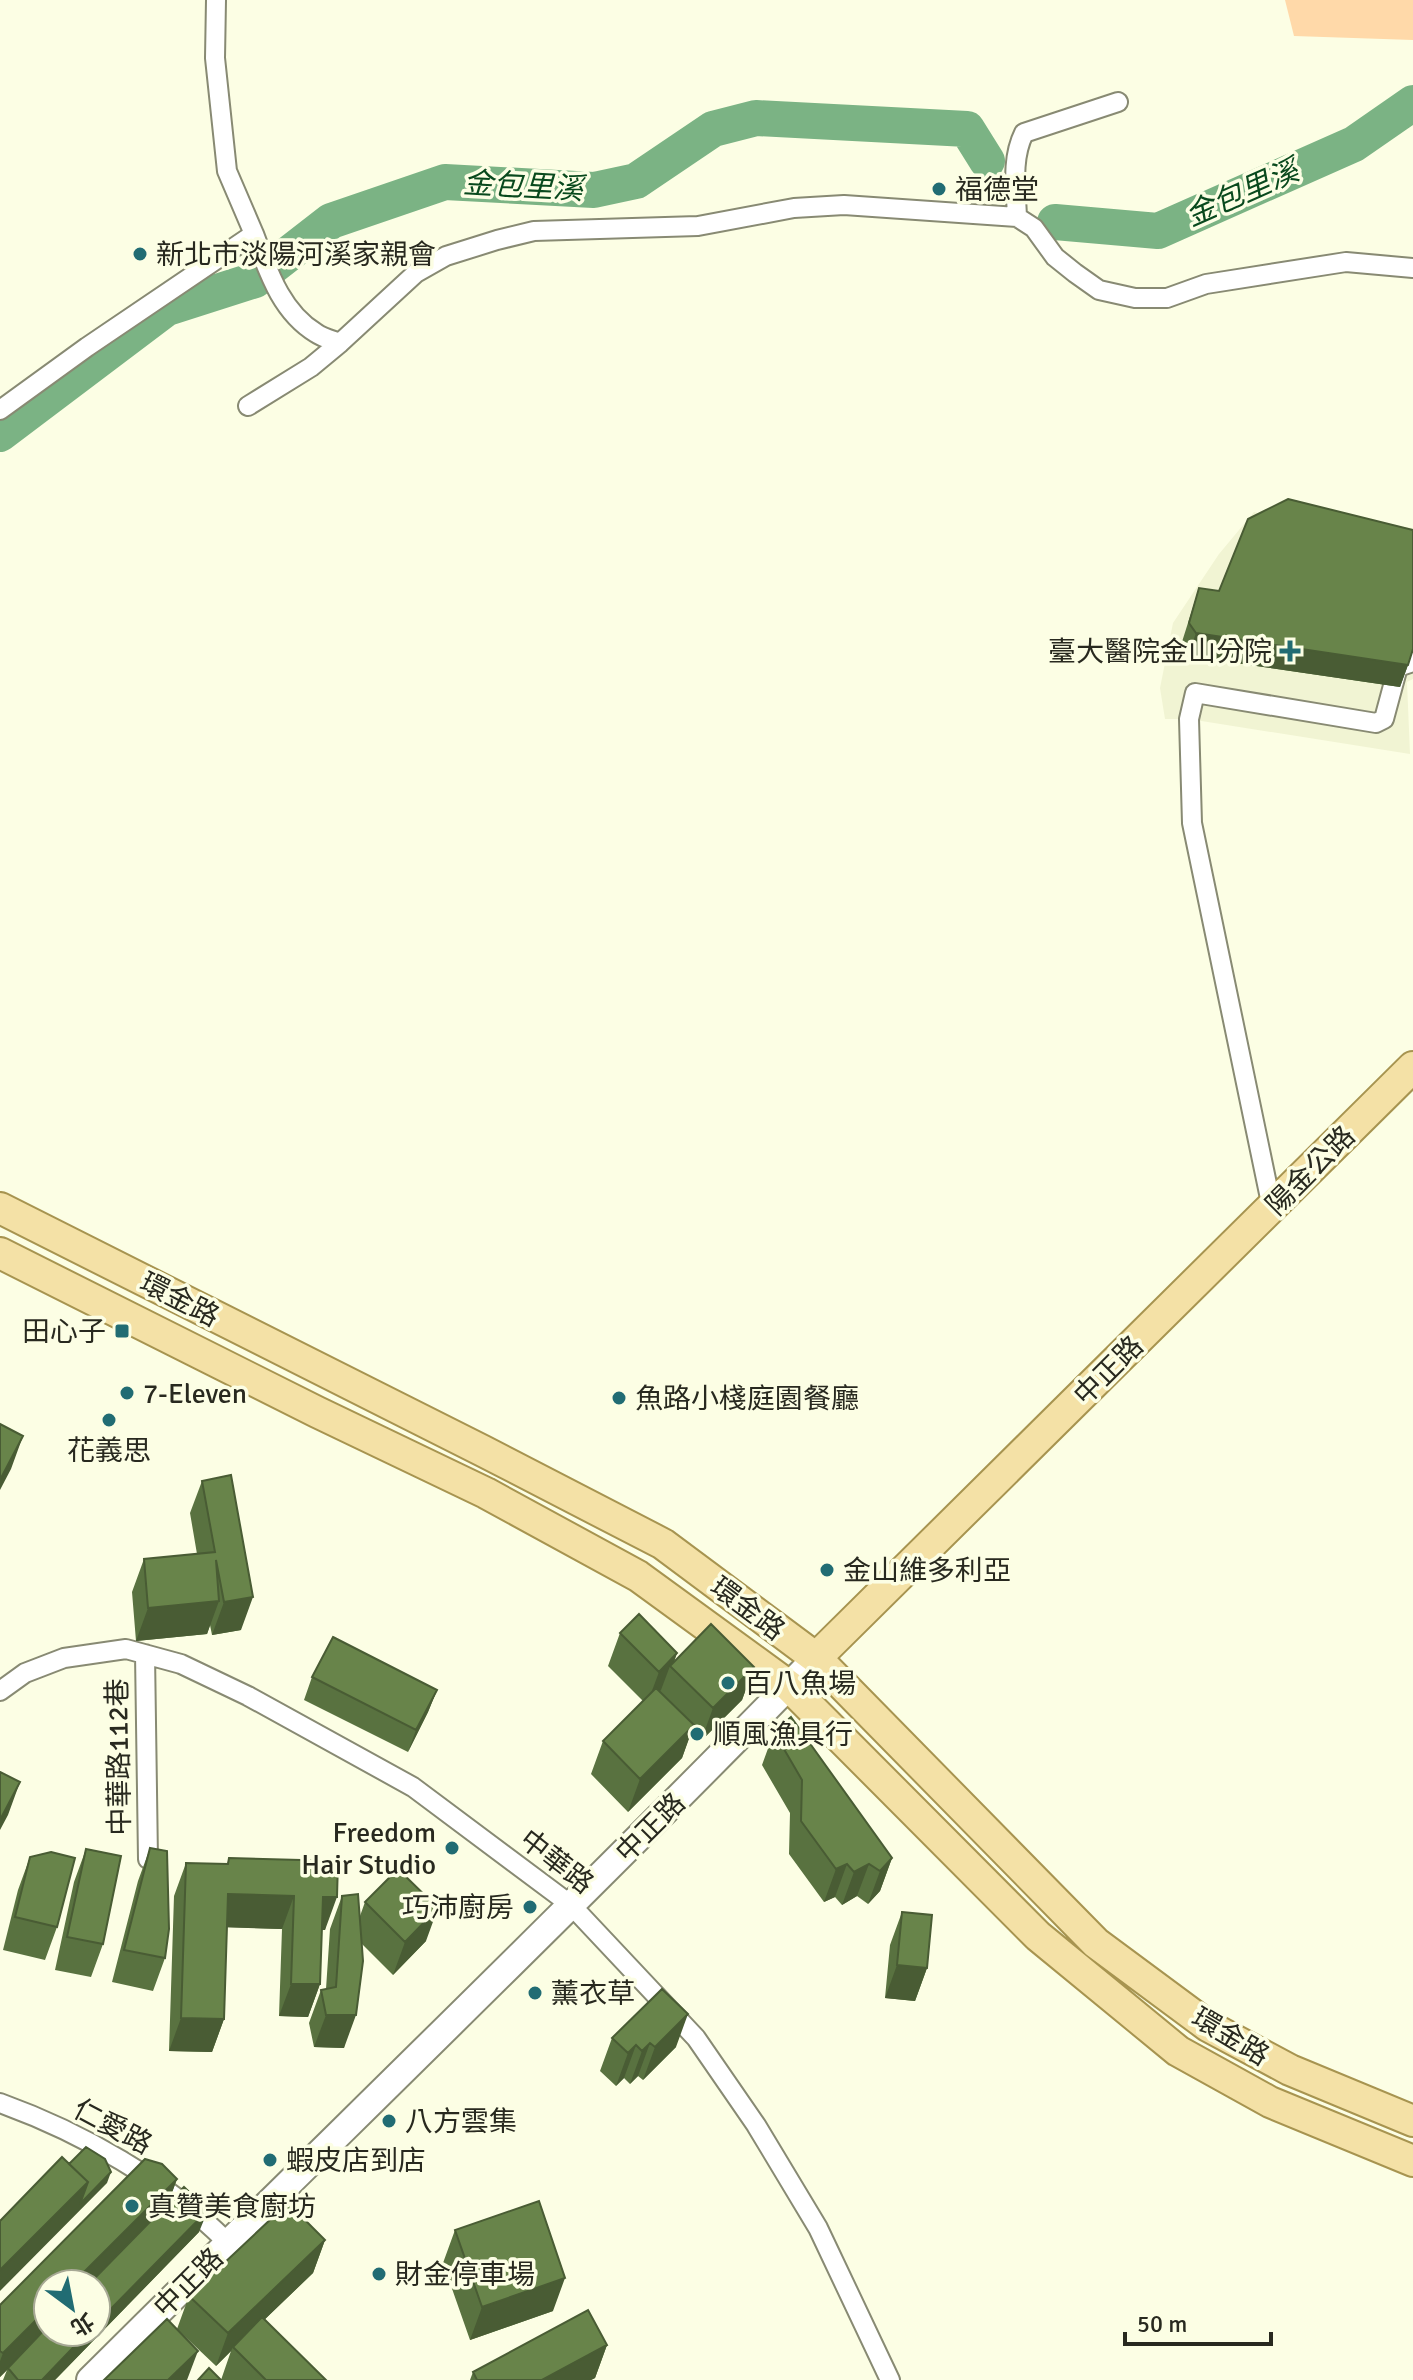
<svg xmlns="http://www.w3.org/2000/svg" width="1413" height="2380" viewBox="0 0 1413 2380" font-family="Signika,'Noto Sans TC',sans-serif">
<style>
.built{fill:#f1f4d3}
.green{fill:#ffd9a9}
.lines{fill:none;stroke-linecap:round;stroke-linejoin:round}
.river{stroke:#7bb384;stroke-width:36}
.street-casing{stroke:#888a73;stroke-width:22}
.secondary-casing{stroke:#888a73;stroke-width:30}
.primary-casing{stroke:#a79450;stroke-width:34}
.street{stroke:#fff;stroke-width:18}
.secondary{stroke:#fff;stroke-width:26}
.primary{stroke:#f4e1a6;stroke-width:30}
.wall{fill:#597240}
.shaded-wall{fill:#495c34}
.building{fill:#68844a;stroke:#495c34;stroke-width:2}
.poi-dot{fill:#216c73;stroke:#fcfee4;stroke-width:3}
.labels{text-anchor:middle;stroke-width:7;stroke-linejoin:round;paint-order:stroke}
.poi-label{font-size:28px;fill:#28291f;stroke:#fcfee4;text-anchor:start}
.street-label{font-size:28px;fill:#28291f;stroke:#fcfee4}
.water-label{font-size:30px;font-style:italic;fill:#09491d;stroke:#fcfee4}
</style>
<rect width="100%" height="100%" fill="#fcfee4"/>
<path class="built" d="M1254,512L1365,541L1366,524L1413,528V679L1407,682L1410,754L1189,719H1165L1160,688L1173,623L1219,554Z"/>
<path class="green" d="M1285,0H1413V40L1294,36Z"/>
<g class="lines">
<path class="river" d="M1055,222L1158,231L1354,144L1413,103
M0,434L167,308L255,280L331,221L445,182L594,190L636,181L713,129L756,118L967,129L987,161"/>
<g class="street-casing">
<path id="street" d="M216,0L215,58L227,171L254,234
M1017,217C1016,189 1011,159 1024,133L1118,102
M248,406L311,367L340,343
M0,410L87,347L254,234C268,271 281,312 316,333C323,338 332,340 340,343L416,273L446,256L497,240L534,231L698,226L794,208L844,205L1017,217L1034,228L1055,257L1075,273L1099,290L1135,298H1167L1206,284L1346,262L1413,268
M1272,1208L1192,823L1189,719L1195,693L1376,723L1384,719L1398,667L1413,662
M145,1654L148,1859
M0,1691L25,1673L64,1658L126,1649L181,1664L248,1696L413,1787L571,1905L696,2038L756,2125L818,2228L890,2380
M0,2103C83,2133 165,2180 227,2242"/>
</g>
<g class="secondary-casing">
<path id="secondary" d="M90,2380C332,2139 578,1902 816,1658"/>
</g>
<g class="primary-casing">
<path id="primary" d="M0,1208L483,1451L663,1544L816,1658L1096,1943L1208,2026L1290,2070L1413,2121
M0,1253L317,1412L486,1493L638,1576L789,1686L1038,1936L1178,2051L1270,2102L1413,2161
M816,1658L1413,1067"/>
</g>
<use href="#street" class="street"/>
<use href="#secondary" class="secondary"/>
<use href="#primary" class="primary"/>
</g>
<path class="wall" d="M1199,588L1219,591L1408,665L1400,687L1188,656L1181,645Z
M202,1481L241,1630L212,1635L210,1625L207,1634L136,1641L132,1592L144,1559L197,1554L190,1513Z
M620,1633L677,1653L674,1661L754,1667L742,1700L701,1741L691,1732L682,1758L628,1812L591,1774L603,1741L643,1701L608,1666Z
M312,1677L437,1690L428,1712L408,1752L304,1700Z
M774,1732L892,1858L880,1891L868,1904L857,1896L842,1905L835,1897L824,1902L789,1854L790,1813L762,1765Z
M150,1848L165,1958L153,1991L112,1982L138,1881Z
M86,1849L103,1944L91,1977L55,1970L74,1882Z
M30,1857L57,1927L45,1960L3,1950L18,1890Z
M229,1858L338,1861L325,1930H322L320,1984L308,2017L279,2016L282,1929L227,1927L224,2019L212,2052L169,2051L174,1896L186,1863L227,1864Z
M342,1896L360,1916L365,1902L426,1941L393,1975L361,1943L344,2048L314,2047L309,2023L321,1990L326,1989L330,1929Z
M902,1912L927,1968L915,2001L885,1998L890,1945Z
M612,2038L676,2047L643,2080L638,2076L630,2084L624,2078L616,2086L600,2071Z
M177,2179L168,2203L199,2232L55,2380H3L7,2370L0,2377V2305Z
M455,2230L553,2311L470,2340L443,2263Z
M325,2240L313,2273L264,2320L326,2380H198H221L231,2351L216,2366L177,2329L189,2296Z
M607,2345L595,2378L591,2380H470L473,2372Z"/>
<path class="shaded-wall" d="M1196,633L1408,665L1400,687L1188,656Z
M23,1436L11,1469L0,1490V1480Z
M253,1597L241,1630L212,1635L224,1602Z
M219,1601L207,1634L136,1641L148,1608Z
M677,1653L672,1668L670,1666L661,1690L647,1704L659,1672Z
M754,1667L742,1700L701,1741L713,1708Z
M437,1690L428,1712L408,1752L416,1730Z
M694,1725L682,1758L628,1812L640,1779Z
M20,1782L8,1815L0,1830V1820Z
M892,1858L880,1891L868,1904L880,1871Z
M847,1864L835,1897L824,1902L836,1869Z
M869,1864L857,1896L842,1905L854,1872Z
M228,1894L294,1896L282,1929L216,1927Z
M323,1897H337L325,1930H311Z
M438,1908L426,1941L393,1975L405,1942Z
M897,1965L927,1968L915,2001L885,1998Z
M291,1984H320L308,2017L279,2016Z
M688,2014L676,2047L643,2080L655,2047Z
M326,2015H356L344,2048L314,2047Z
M181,2018L224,2019L212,2052L169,2051Z
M650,2043L638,2076L630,2084L642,2051Z
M636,2045L624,2078L616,2086L628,2053Z
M111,2172L107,2183L0,2291V2270L88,2182Z
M177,2179L165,2212L93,2284H72Z
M208,2210L199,2232L55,2380H42L88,2332H96V2324Z
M325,2240L313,2273L234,2349L233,2347L231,2351L216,2366L228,2333Z
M565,2278L553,2311L470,2340L482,2307Z
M48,2308V2329L0,2377V2361L3,2353Z
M607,2345L595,2378L591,2380H542Z
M198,2351L187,2380H168Z"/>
<path class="building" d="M1288,499L1413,530V649L1408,665L1196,633L1189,623L1199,588L1219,591L1248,519Z
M0,1424L23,1436L0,1480Z
M231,1475L253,1597L224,1602L216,1560L219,1601L148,1608L144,1559L215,1552L202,1481Z
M639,1614L677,1653L659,1672L620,1633Z
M711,1624L754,1667L713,1708L670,1666Z
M333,1637L437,1690L416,1730L312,1677Z
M656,1688L694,1725L640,1779L603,1741Z
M791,1717L892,1858L880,1871L869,1864L854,1872L847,1864L836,1869L801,1821L802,1780L774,1732Z
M0,1772L20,1782L0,1820Z
M150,1848L167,1851L169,1929L165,1958L124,1950Z
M86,1849L121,1856L103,1944L67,1937Z
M51,1852L75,1858L57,1927L15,1917L30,1857Z
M229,1858L338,1861L337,1897H323L320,1984H291L294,1896L228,1894L224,2019L181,2018L186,1863L228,1864Z
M398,1869L438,1908L405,1942L365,1902Z
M358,1894L363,1961L356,2015H326L321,1990L336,1987L342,1896Z
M902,1912L932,1915L927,1968L897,1965Z
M662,1989L688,2014L655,2047L650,2043L642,2051L636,2045L628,2053L612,2038Z
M86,2147L105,2159L111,2172L80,2204L88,2182L69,2164Z
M62,2157L88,2182L0,2270V2221Z
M145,2159L162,2164L177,2179L72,2284H48V2308L3,2353L0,2351V2305Z
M184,2187L208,2210L96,2324V2284H89Z
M539,2201L565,2278L482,2307L455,2230Z
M288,2203L325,2240L228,2333L189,2296Z
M588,2310L607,2345L542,2380H477L473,2372Z
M262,2317L326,2380H266L233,2347Z
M167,2319L198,2351L168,2380H104Z
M48,2326V2332H88L42,2380H18L8,2368Z
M209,2368L221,2380H198Z"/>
<g class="poi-dot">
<circle cx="939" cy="189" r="8"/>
<circle cx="140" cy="254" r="8"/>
<path d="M1286 639h8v8h8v8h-8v8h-8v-8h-8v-8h8z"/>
<rect x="114" y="1323" width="16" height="16" rx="4"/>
<circle cx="127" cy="1393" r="8"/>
<circle cx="619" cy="1398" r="8"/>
<circle cx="109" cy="1420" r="8"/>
<circle cx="827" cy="1570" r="8"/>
<circle cx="728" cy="1683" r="8"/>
<circle cx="697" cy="1734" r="8"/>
<circle cx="452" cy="1848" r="8"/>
<circle cx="530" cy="1907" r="8"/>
<circle cx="535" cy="1993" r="8"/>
<circle cx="389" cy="2121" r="8"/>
<circle cx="270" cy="2160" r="8"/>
<circle cx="132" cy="2206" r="8"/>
<circle cx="379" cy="2274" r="8"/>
</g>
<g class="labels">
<g class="poi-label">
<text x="955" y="199">福德堂</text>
<text x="156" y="264">新北市淡陽河溪家親會</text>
<text x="1272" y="661" text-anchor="end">臺大醫院金山分院</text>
<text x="106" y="1341" text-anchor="end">田心子</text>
<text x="143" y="1403">7-Eleven</text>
<text x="635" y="1408">魚路小棧庭園餐廳</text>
<text x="109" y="1460" text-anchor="middle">花義思</text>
<text x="843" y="1580">金山維多利亞</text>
<text x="744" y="1693">百八魚場</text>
<text x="713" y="1744">順風漁具行</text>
<text x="436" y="1842" text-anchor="end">Freedom<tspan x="436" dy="32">Hair Studio</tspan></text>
<text x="514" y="1917" text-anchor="end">巧沛廚房</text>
<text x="551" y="2003">薰衣草</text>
<text x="405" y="2131">八方雲集</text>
<text x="286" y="2170">蝦皮店到店</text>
<text x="148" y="2216">真贊美食廚坊</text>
<text x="395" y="2284">財金停車場</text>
</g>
<g class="street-label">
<text transform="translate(1310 1170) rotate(-45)" y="10">陽金公路</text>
<text transform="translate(180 1299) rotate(27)" y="10">環金路</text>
<text transform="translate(1108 1370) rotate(-45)" y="10">中正路</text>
<text transform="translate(748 1608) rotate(37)" y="10">環金路</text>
<text transform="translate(118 1757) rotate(-91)" y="10">中華路112巷</text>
<text transform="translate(650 1827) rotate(-45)" y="10">中正路</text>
<text transform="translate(557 1861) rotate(38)" y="10">中華路</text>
<text transform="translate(1231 2036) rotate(31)" y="10">環金路</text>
<text transform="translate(113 2126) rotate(28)" y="10">仁愛路</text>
<text transform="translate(188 2282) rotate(-45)" y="10">中正路</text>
</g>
<g class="water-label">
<text transform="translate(523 186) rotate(3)" y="10">金包里溪</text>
<text transform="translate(1242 193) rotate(-24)" y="10">金包里溪</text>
</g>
</g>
<g transform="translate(72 2308) rotate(148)"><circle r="38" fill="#fcfee4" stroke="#a7a995" stroke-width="2"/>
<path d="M0-6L14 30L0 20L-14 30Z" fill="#216c73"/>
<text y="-12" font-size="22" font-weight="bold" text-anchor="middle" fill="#28291f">北</text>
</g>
<path d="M1125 2332v12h146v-12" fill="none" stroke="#28291f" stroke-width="4"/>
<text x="1137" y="2332" font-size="24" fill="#28291f" stroke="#fcfee4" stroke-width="6" paint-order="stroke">50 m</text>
</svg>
